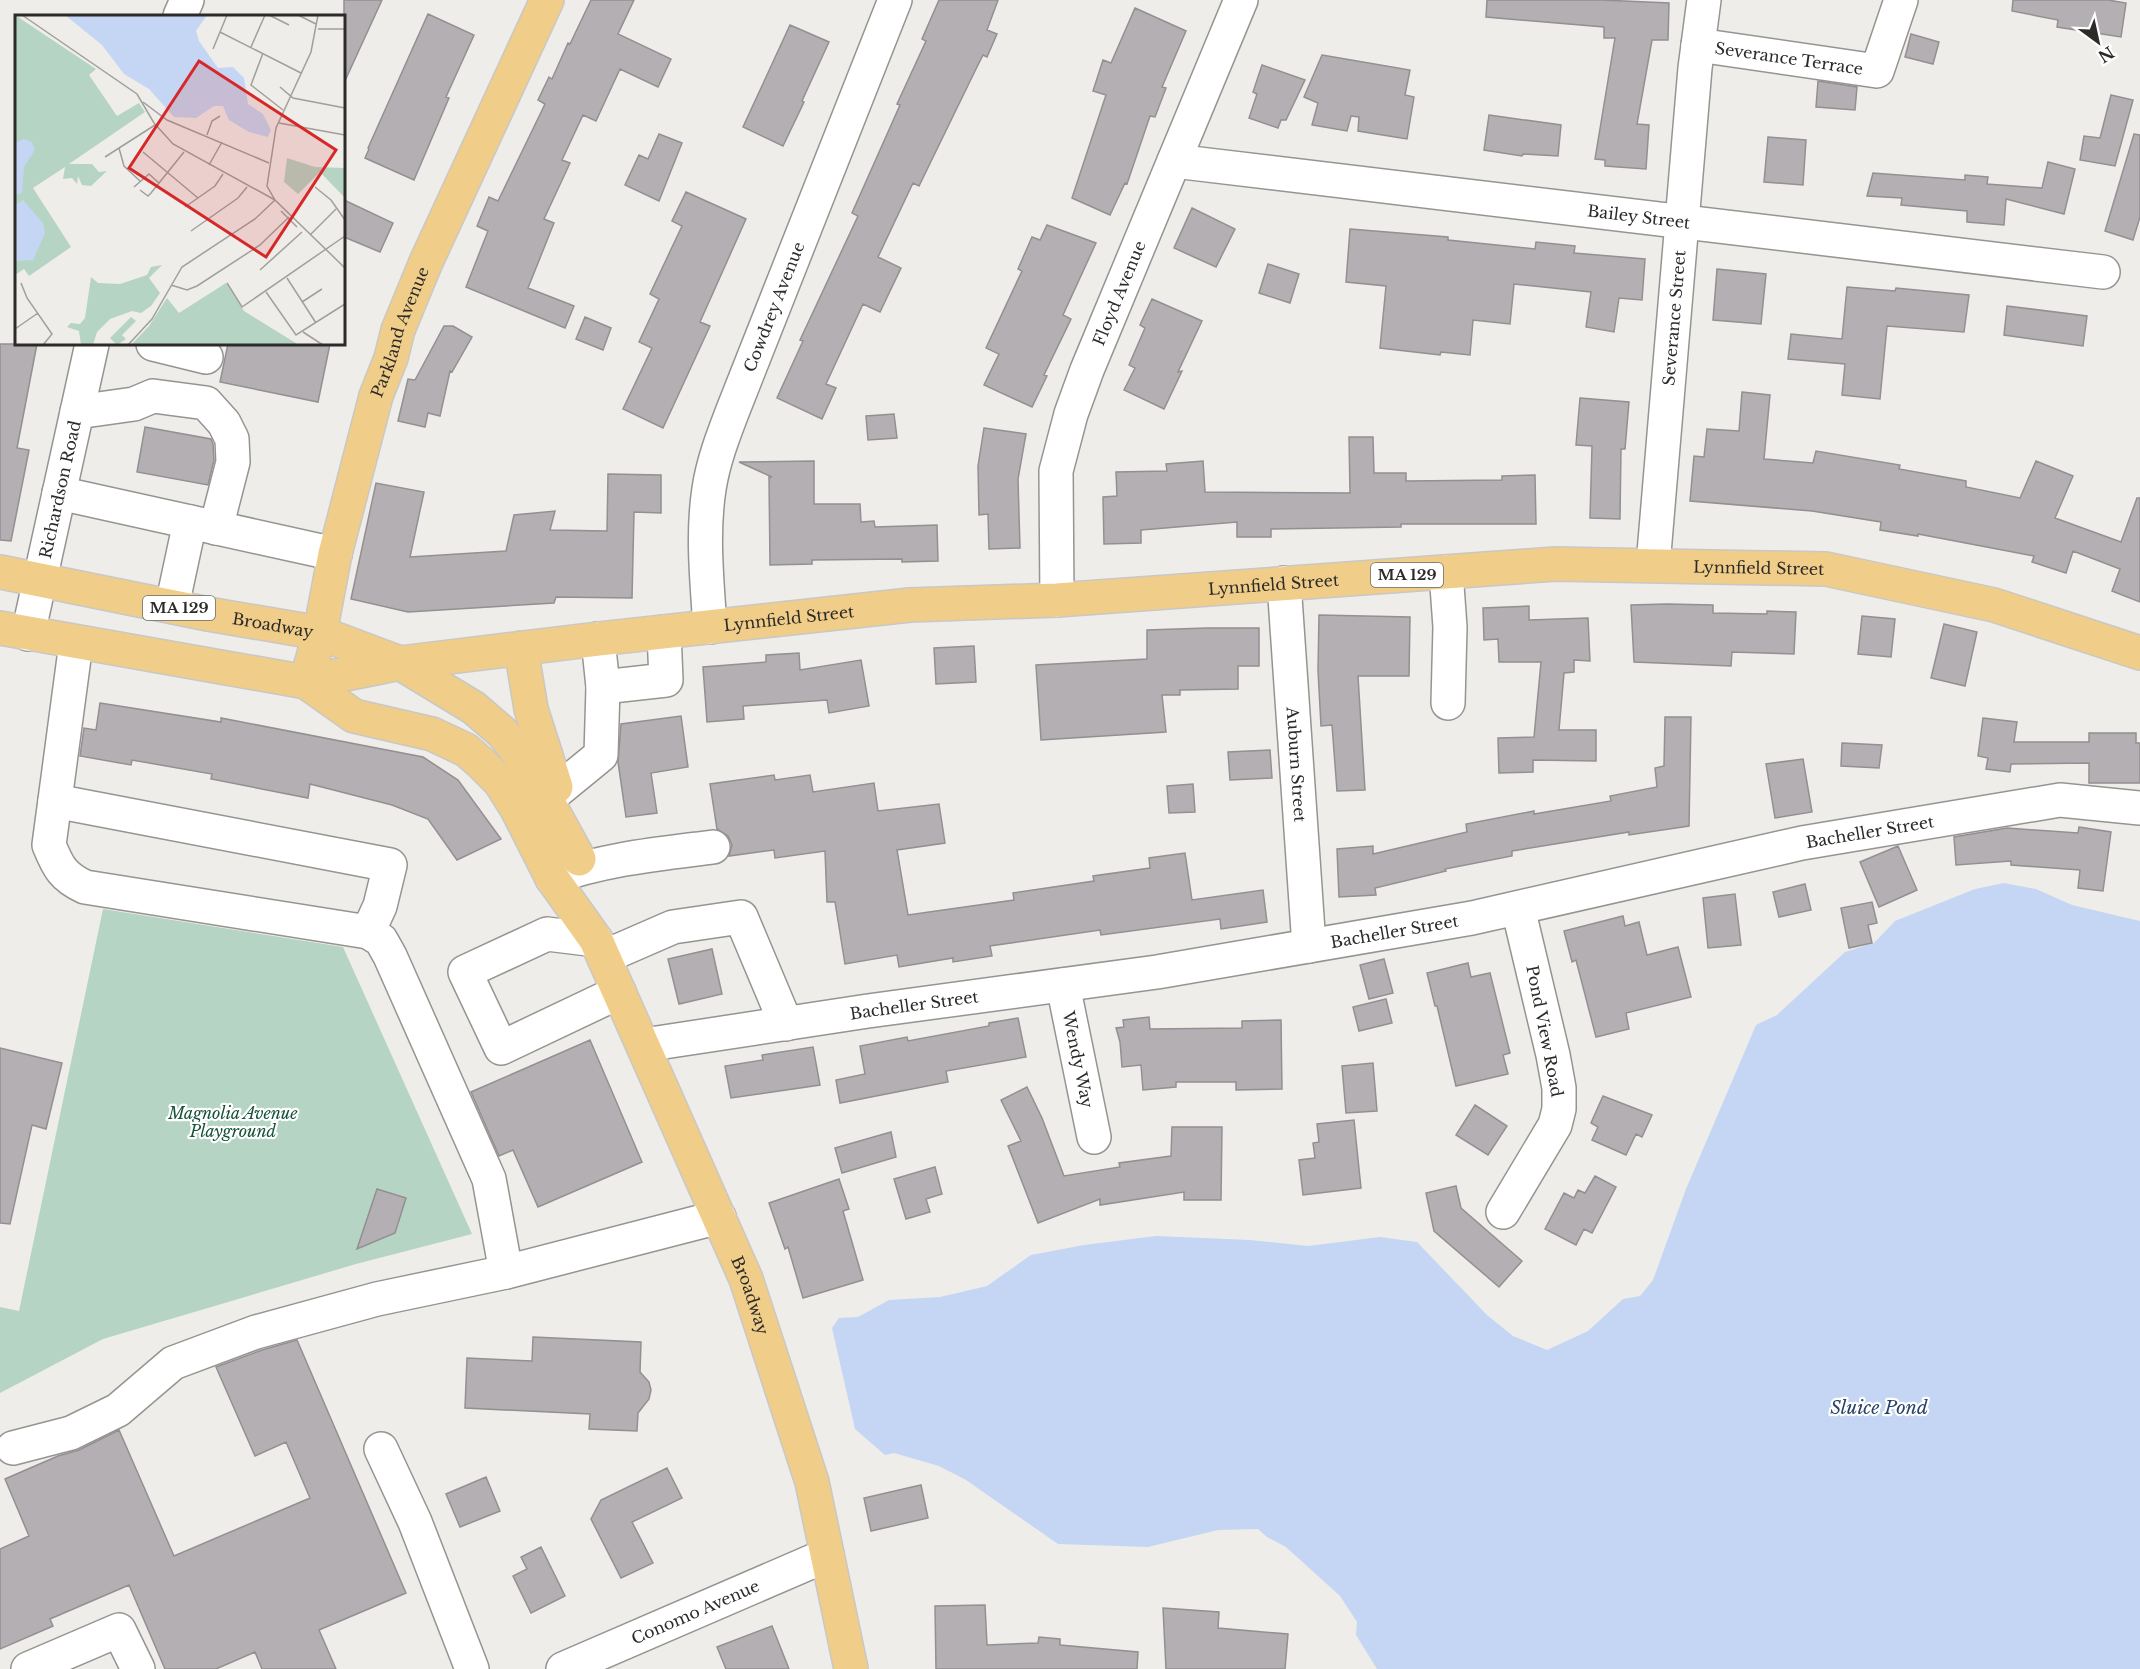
<svg xmlns="http://www.w3.org/2000/svg" width="2140" height="1669" viewBox="0 0 2140 1669" font-family="'Libre Baskerville',serif">
<style>
.green{fill:#b5d4c3}
.water{fill:#c4d6f3}
.building{fill:#b3afb2;stroke:#938f92;stroke-width:1.5}
.lines{fill:none;stroke-linecap:round;stroke-linejoin:round}
.minor-casing{stroke:#969491;stroke-width:36}
.major-casing{stroke:#c8c8c7;stroke-width:36}
.minor{stroke:#fff;stroke-width:33}
.major{stroke:#f0cd88;stroke-width:33}
.labels{text-anchor:middle;stroke-width:4.5;stroke-linejoin:round;paint-order:stroke}
.shield{fill:#fff;stroke:#6b6b69;stroke-width:1.5}
.shield-label{font-size:15px;font-weight:bold;fill:#2c2b29}
.street-label{font-size:16px;fill:#2c2b29;stroke:#fff}
.park-label{font-size:16px;font-style:italic;fill:#165239;stroke:#fff}
.water-label{font-size:18px;font-style:italic;fill:#284168;stroke:#fff}
.inset-road{fill:none;stroke:#a19f9c;stroke-width:1.5}
.view{fill:#d62828;fill-opacity:0.15;stroke:#d62828;stroke-width:3}
.inset-edge{fill:none;stroke:#2c2b29;stroke-width:3}
</style>
<rect width="100%" height="100%" fill="#efede9"/>
<path class="green" d="M103,909L343,947L472,1234L356,1264L103,1339L0,1393V1307L19,1311Z"/>
<path class="water" d="M2004,883L2036,889L2072,905L2140,921V1669H1377L1356,1635L1357,1622L1340,1596L1286,1547L1267,1537L1258,1529L1218,1530L1148,1547L1058,1544L966,1480L939,1466L894,1453L885,1455L855,1429L832,1328L839,1318L858,1317L889,1300L940,1297L987,1286L1031,1255L1084,1245L1156,1236L1250,1240L1308,1246L1380,1237L1417,1242L1487,1315L1513,1336L1547,1350L1588,1331L1623,1299L1640,1296L1653,1280L1686,1189L1756,1025L1777,1015L1845,952L1874,943L1895,921L1975,889Z"/>
<path class="building" d="M344,0H382L344,83Z
M591,0H634L618,34L671,59L658,87L620,69L596,121L583,115L562,160L570,163L544,219L554,223L528,288L574,306L565,328L466,287L488,231L477,226L489,197L498,201L545,104L538,100L549,77L552,79L568,43L570,44Z
M939,0H998L987,30L997,34L987,57L983,55L976,69L919,186L913,183L878,257L901,268L880,312L863,304L826,384L836,388L822,419L777,398L803,341L800,340L858,216L852,213L900,105L897,104L926,41L922,39Z
M1487,0H1602L1669,3L1668,40H1652L1637,124L1649,125L1646,169L1605,166V160L1595,159L1615,38H1604V27L1486,17Z
M2013,0H2108L2126,3L2121,37L2057,27L2058,20L2012,11Z
M1135,8L1186,31L1162,87L1166,88L1155,117L1150,116L1127,184L1125,183L1110,215L1072,198L1106,95L1093,91L1103,60L1111,63Z
M428,14L474,35L446,97L449,98L414,180L365,158L369,149L368,148Z
M790,25L829,42L802,101L804,102L783,146L743,127Z
M1911,34L1939,42L1933,64L1905,57Z
M1322,55L1410,70L1405,95L1414,97L1407,139L1358,131L1359,117L1351,116L1347,131L1312,125L1318,103L1304,97Z
M1262,65L1305,80L1286,120H1281L1278,128L1249,118L1257,94L1253,92Z
M1818,81L1857,87L1855,110L1816,107Z
M2111,95L2133,100L2115,166L2080,160L2084,136L2100,138Z
M1489,115L1561,125L1558,156L1523,154L1522,156L1484,150Z
M659,134L682,143L659,201L625,185L639,155L648,159Z
M2134,134L2140,135V217L2133,240L2105,231Z
M1768,137L1806,140L1803,185L1764,182Z
M2048,162L2075,169L2064,214L2006,199L2004,225L1967,222V211L1901,205L1902,198L1867,196L1873,173L1965,180V175L1988,177L1987,184L2042,188Z
M686,192L746,219L700,322L710,326L663,428L623,409L652,348L639,342L659,299L650,294L682,226L672,221Z
M344,200L393,223L380,252L344,237Z
M1192,208L1235,229L1216,267L1174,248Z
M1047,225L1096,243L1063,315L1071,319L1044,375L1047,376L1032,407L984,385L999,354L986,348L1022,271L1018,269L1032,237L1040,240Z
M1350,229L1448,237V240L1535,249L1536,242L1575,246L1574,253L1645,259L1642,300L1619,298L1614,332L1586,327L1591,292L1514,284L1510,324L1473,320L1470,355L1441,352L1440,355L1380,348L1386,286L1346,282Z
M1268,264L1299,274L1290,303L1259,293Z
M1717,269L1766,274L1761,324L1713,320Z
M1847,287L1895,291L1896,288L1969,295L1964,332L1887,326L1880,399L1842,395L1845,364L1788,359L1791,334L1842,339Z
M1152,299L1202,321L1178,372L1182,371L1164,409L1124,390L1135,368L1129,365L1145,328L1140,325Z
M2007,306L2087,316L2083,346L2004,335Z
M585,317L611,328L603,350L576,339Z
M444,326H453L472,337L452,372L450,371L440,416L428,413L425,427L398,421L408,379L415,380Z
M0,344H37L17,448L29,450L11,541L0,540Z
M228,344H330L318,402L220,382Z
M1742,392L1770,395L1764,459L1813,463L1816,451L1900,465L1899,469L1966,481V487L2020,498L2036,461L2073,476L2055,518L2121,542L2137,498H2140V602L2112,591L2120,569L2073,551L2066,573L2032,562L2034,556L1918,534V536L1880,530L1881,522L1812,511L1690,501L1694,456L1704,457L1707,429L1739,431Z
M1580,398L1629,402L1625,449H1621L1620,519L1590,518L1592,446L1576,445Z
M894,414L897,438L868,440L866,416Z
M145,427L211,439L213,444L214,460L208,485L137,472Z
M984,428L1026,434L1018,479L1020,548L989,549L988,514L979,515L978,466Z
M1349,437H1373L1374,473H1406V481L1502,480V476L1535,475L1536,524H1401V527L1271,529V537H1237V522L1141,530V543L1104,544L1103,497L1117,496L1116,472L1167,471L1166,464L1203,461L1205,492L1350,493Z
M814,461V504H860L861,522L874,521L875,527L937,525L938,561L902,562V559L812,560V564L770,565L769,477H772L739,462Z
M608,474L661,475V513L634,512L632,598L556,597L554,603L408,612L351,599L376,483L424,492L410,557L506,551L514,515L555,511L550,530L607,531Z
M1667,604L1713,605V613L1767,614V611L1796,612L1794,654L1732,652L1731,666L1634,662L1631,605Z
M1529,606V620L1588,618L1590,661L1574,660V672L1564,673L1559,730H1596V761L1533,760V772L1499,773L1498,738L1534,737L1541,662H1499L1498,639L1484,640L1483,608Z
M1319,615L1410,617L1409,676H1358L1365,790L1337,791L1332,725L1321,726L1318,670Z
M1862,616L1895,619L1891,657L1858,654Z
M1944,624L1977,632L1965,686L1931,678Z
M1207,628H1259V666H1238V689L1180,690V695H1162L1166,732L1041,740L1036,665L1147,659V630Z
M974,646L976,682L936,684L934,648Z
M799,653L800,670L861,660L869,706L829,713L827,700L743,706L744,719L707,722L703,667L766,662V655Z
M100,703L221,722V718L423,757L458,780L501,839L457,860L428,819L392,805L310,784L308,798L211,779L212,774L132,760L131,765L80,756L84,728L96,730Z
M681,716L688,767L651,773L657,813L626,817L618,762L621,724Z
M1665,717H1691L1689,826L1629,835V832L1512,851V856L1445,869L1446,871L1375,888L1376,895L1339,897L1337,849L1373,846V854L1467,832L1466,824L1534,811V814L1611,801L1610,796L1657,787L1655,768L1664,766Z
M1983,718L2017,722L2014,742H2089V733H2136V743H2140V783H2089V763L2011,764L2010,772L1986,769L1988,758L1978,756Z
M1842,743L1882,745L1879,768L1841,766Z
M1270,750L1272,778L1230,780L1228,752Z
M1803,759L1812,812L1775,818L1766,764Z
M774,775L775,780L810,775L813,792L874,783L878,811L939,804L945,843L897,850L908,915L1014,900L1013,893L1094,881L1093,876L1150,868L1149,858L1185,853L1192,900L1263,890L1267,922L1221,929L1220,919L1101,935L1100,930L990,946L992,956L953,962V958L899,967L897,955L845,964L835,902H827L825,851L775,858L774,850L729,856L732,845L728,836L717,829L710,784Z
M1193,784L1195,812L1169,813L1167,786Z
M2079,827L2111,832L2103,891L2078,888L2080,870L2011,865V861L1956,865L1954,837L2007,828L2078,833Z
M1898,846L1917,890L1879,907L1860,862Z
M1805,884L1811,910L1779,917L1773,892Z
M1735,894L1741,945L1708,948L1703,898Z
M1872,902L1877,923L1868,925L1872,943L1849,948L1841,908Z
M1623,916L1625,926L1639,922L1647,955L1678,947L1691,997L1626,1013L1629,1029L1596,1037L1576,960L1572,962L1564,931Z
M712,949L722,994L679,1004L668,959Z
M1384,959L1393,993L1369,999L1360,965Z
M1468,963L1471,977L1490,973L1510,1053L1503,1055L1508,1074L1456,1086L1437,1006H1435L1427,973Z
M1386,999L1392,1023L1359,1031L1353,1007Z
M1149,1017L1150,1029L1242,1028V1021L1281,1020L1282,1089L1236,1090V1082H1176V1087L1143,1090L1141,1065L1122,1067L1120,1042L1116,1028L1124,1027L1123,1020Z
M1018,1018L1026,1057L946,1071L948,1082L840,1103L836,1080L865,1074L860,1046L907,1037L908,1041L989,1026V1023Z
M590,1040L642,1162L538,1207L513,1150L499,1156L471,1092Z
M813,1047L820,1085L731,1098L725,1066L763,1060L762,1055Z
M0,1048L62,1063L46,1129L32,1125L10,1224L0,1223Z
M1373,1063L1377,1111L1346,1113L1342,1066Z
M1027,1087L1042,1118L1064,1176L1120,1167L1119,1163L1171,1156L1172,1127H1222L1221,1200H1184V1192L1100,1205V1199L1038,1223L1008,1146L1021,1141L1001,1100Z
M1603,1096L1652,1115L1642,1137L1636,1134L1626,1155L1592,1140L1598,1127L1591,1123Z
M1475,1105L1507,1126L1488,1155L1456,1135Z
M1354,1120L1361,1188L1303,1195L1299,1160L1315,1158L1313,1143L1319,1142L1317,1124Z
M891,1132L896,1157L842,1173L835,1148Z
M935,1167L942,1194L926,1199L930,1212L906,1219L894,1179Z
M1595,1176L1616,1187L1592,1233L1584,1229L1576,1245L1545,1229L1564,1193L1574,1198L1578,1190L1585,1193Z
M839,1179L849,1209L843,1211L863,1280L803,1298L788,1247L785,1249L769,1203Z
M1456,1186L1461,1208L1522,1261L1499,1287L1434,1231L1426,1193Z
M377,1189L406,1198L395,1233L357,1249Z
M533,1337L641,1342L640,1372L649,1382L651,1390L649,1399L638,1413L637,1431L589,1429L590,1414L465,1408L467,1358L532,1361Z
M297,1340L406,1593L319,1630L336,1669H262L255,1652L216,1669H165L129,1585L50,1619L53,1626L0,1649V1549L29,1536L5,1479L58,1456L79,1450L119,1430L174,1556L310,1498L286,1442L255,1456L216,1367L262,1350Z
M667,1468L682,1498L632,1522L653,1563L621,1578L591,1519L601,1500Z
M486,1477L500,1511L460,1527L446,1494Z
M921,1485L928,1518L871,1531L864,1498Z
M541,1547L565,1596L531,1613L513,1576L527,1569L521,1557Z
M985,1605L987,1645L1038,1643L1039,1637L1060,1639V1645L1138,1652L1137,1669H936L935,1606Z
M1163,1608L1219,1612L1218,1628L1288,1634L1285,1669H1166Z
M772,1626L789,1669H726L717,1647Z"/>
<g class="lines">
<g class="minor-casing">
<g id="minor">
<path d="M180,16L187,0"/>
<path id="s1" d="M1698,45L1877,71L1901,0"/>
<path id="s2" d="M1174,161L2103,272"/>
<path d="M153,344L206,357"/>
<path d="M77,412L134,404L153,396L206,403L224,423L232,439L233,462L216,528"/>
<path d="M59,493L335,554"/>
<path id="s3" d="M1653,565L1695,68L1704,0"/>
<path d="M1446,572L1450,627L1448,703"/>
<path id="s4" d="M1284,583L1309,946"/>
<path id="s5" d="M1057,600L1056,471L1071,414L1087,370L1241,0"/>
<path d="M172,606L190,522"/>
<path id="s6" d="M710,627C707,581 702,534 709,489C713,462 723,436 733,410L895,0"/>
<path id="s7" d="M28,634L92,344"/>
<path d="M76,643L49,845C58,867 63,877 85,887L368,932L381,940L390,956L489,1179L506,1272"/>
<path d="M603,687L666,680L664,632"/>
<path d="M557,791L601,755L603,687L598,639"/>
<path d="M55,801L390,865L380,906L368,932"/>
<path d="M552,878C604,859 658,854 713,847"/>
<path d="M596,940L547,934L465,972L501,1048L619,992"/>
<path d="M604,957L673,927L741,917L786,1024"/>
<path id="s8" d="M1063,985L1094,1137"/>
<path id="s9" d="M644,1045L868,1011L1157,972L1472,918L1802,843L2060,800L2140,808"/>
<path d="M1503,1212L1555,1125L1559,1109V1088L1553,1055L1518,908"/>
<path d="M13,1448L71,1433L118,1410L173,1363L256,1332L377,1299L506,1272L719,1217"/>
<path d="M381,1449L415,1522L472,1669"/>
<path d="M28,1669L119,1630L138,1669"/>
<path id="s10" d="M563,1669L827,1555"/>
</g>
</g>
<g class="major-casing">
<g id="major">
<path id="s11" d="M0,572L208,614L320,633L400,663L474,708L503,733L528,766L579,859"/>
<path id="s12" d="M0,628L306,682L400,663L598,639L910,605L1057,600L1555,564L1826,569L1994,605L2140,653"/>
<path d="M521,648L531,709L556,787"/>
<path id="s13" d="M306,682L354,716L432,734L466,750L481,763L500,782L517,809L552,878L596,940L746,1279L812,1482L851,1669"/>
<path id="s14" d="M306,682L320,633L335,554L376,396L391,358L398,330L426,262L547,0"/>
</g>
</g>
<use href="#minor" class="minor"/>
<use href="#major" class="major"/>
</g>
<g class="labels">
<g class="shield">
<rect x="1371" y="563" width="72" height="24" rx="4.5"/>
<rect x="143" y="596" width="72" height="24" rx="4.5"/>
</g>
<g class="shield-label">
<text x="1407" y="580">MA 129</text>
<text x="179" y="613">MA 129</text>
</g>
<g class="street-label">
<text dy="6" stroke="none"><textPath href="#s1" startOffset="92">Severance Terrace</textPath></text>
<text dy="6" stroke="none"><textPath href="#s2" startOffset="468">Bailey Street</textPath></text>
<text dy="6" stroke="none"><textPath href="#s5" startOffset="318">Floyd Avenue</textPath></text>
<text dy="6" stroke="none"><textPath href="#s6" startOffset="332">Cowdrey Avenue</textPath></text>
<text dy="6" stroke="none"><textPath href="#s3" startOffset="248">Severance Street</textPath></text>
<text dy="6" stroke="none"><textPath href="#s14" startOffset="363">Parkland Avenue</textPath></text>
<text dy="6" stroke="none"><textPath href="#s7" startOffset="148">Richardson Road</textPath></text>
<text dy="6" stroke="none"><textPath href="#s12" startOffset="1770">Lynnfield Street</textPath></text>
<text dy="6" stroke="none"><textPath href="#s12" startOffset="1284">Lynnfield Street</textPath></text>
<text dy="6" stroke="none"><textPath href="#s12" startOffset="798">Lynnfield Street</textPath></text>
<text dy="6" stroke="none"><textPath href="#s11" startOffset="278">Broadway</textPath></text>
<text dy="6" stroke="none"><textPath href="#s4" startOffset="182">Auburn Street</textPath></text>
<text dy="6" stroke="none"><textPath href="#s9" startOffset="1245">Bacheller Street</textPath></text>
<text dy="6" stroke="none"><textPath href="#s9" startOffset="759">Bacheller Street</textPath></text>
<text dy="6" stroke="none"><textPath href="#s9" startOffset="273">Bacheller Street</textPath></text>
<text transform="translate(1545 1031) rotate(79)" y="6">Pond View Road</text>
<text dy="6" stroke="none"><textPath href="#s8" startOffset="76">Wendy Way</textPath></text>
<text dy="6" stroke="none"><textPath href="#s13" startOffset="796">Broadway</textPath></text>
<text dy="6" stroke="none"><textPath href="#s10" startOffset="144">Conomo Avenue</textPath></text>
</g>
<g class="park-label">
<text x="233" y="1119">Magnolia Avenue<tspan x="233" dy="18">Playground</tspan></text>
</g>
<g class="water-label">
<text x="1879" y="1414">Sluice Pond</text>
</g>
</g>
<g transform="translate(15 15)">
<rect width="330" height="330" fill="#efede9"/>
<path d="M0,0L81,54L74,60L102,101L124,88L130,97L54,149H77L84,157L92,156L76,171L67,170L63,161L62,169L57,163L48,164L50,152L18,173L56,232L14,261L9,254L0,260ZM272,143L300,152L330,153V183L305,157L283,179L269,167ZM147,250L134,263L145,278L136,291L126,298L117,296L95,304L82,317L78,330H66L64,316L52,312L56,308L65,309L70,303L76,262L83,268L105,269L132,260L136,252ZM211,268L229,296L284,330H116L134,311L152,283L164,298ZM116,302L121,306L107,320L111,324L102,330L95,323Z" fill="#b5d4c3"/>
<path d="M50,0H192L181,16L184,26L203,53L218,52L229,63L233,89L248,99L256,115L253,122L234,117L214,105L208,91H199L181,103L159,102L134,74L109,59L87,30ZM9,124L17,127L20,135L9,152L7,178L0,180V128ZM8,185L28,208L30,218L18,245L0,246V190Z" fill="#c4d6f3"/>
<path class="inset-road" d="M7,0L122,79L139,108L158,129L260,185M254,0L274,10M283,0L301,9M303,0L296,37L261,113L252,171L260,185L330,253M303,14H330M205,17L286,58M236,32L250,0M198,34L212,0M248,38L236,70L268,95M265,72L278,83L330,93M128,87L152,105L254,148M264,108L330,120M192,120L197,106L205,101M104,133L109,151L125,166M128,137L183,183M90,142L140,110M194,150L207,127M119,172L134,159L144,168M300,172L316,185L330,205M125,175L133,181L136,178L169,137M170,192L200,171L208,159M266,196L282,212M176,216L223,183L232,172M296,219L321,194M245,255L287,217M272,263L301,308M6,268L12,283L37,319L28,330M212,268L227,292L330,221M156,270L172,275L182,271L245,230L274,202M251,277L281,320L330,289M287,287L307,274M0,314L23,298M288,317L308,330M113,330L137,304L167,252L240,204L260,185"/>
<path class="view" d="M184,46L321,135L251,242L114,153Z"/>
<rect width="330" height="330" class="inset-edge"/>
</g>
<g transform="translate(2098 42) rotate(147)" stroke="#ffffff" stroke-width="4.5" paint-order="stroke">
<path d="M0-4.5L10 22L0 15L-10 22Z" fill="#2c2b29"/>
<text y="-9" font-size="16" font-weight="bold" text-anchor="middle" fill="#2c2b29">N</text>
</g>
</svg>
